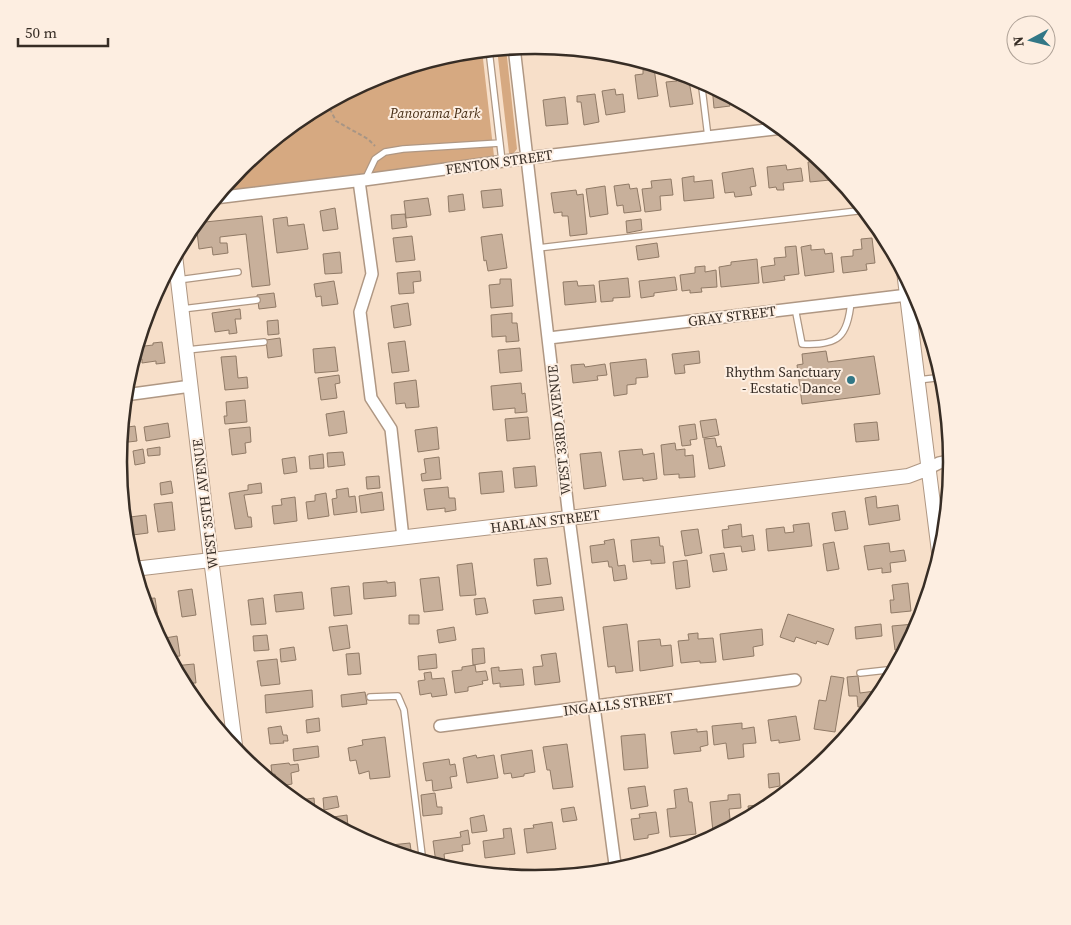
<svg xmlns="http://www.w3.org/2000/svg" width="1071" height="925" viewBox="0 0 1071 925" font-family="'Source Serif 4',serif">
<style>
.green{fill:#d6a981}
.building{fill:#c8b09b;stroke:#907a66}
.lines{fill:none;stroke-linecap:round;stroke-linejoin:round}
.service-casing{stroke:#af9783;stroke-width:8}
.minor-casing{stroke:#af9783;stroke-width:14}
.tertiary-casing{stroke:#af9783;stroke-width:16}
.path{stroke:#a79585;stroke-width:2;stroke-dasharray:4 2.5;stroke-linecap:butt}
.service{stroke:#fff;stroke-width:5.5}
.minor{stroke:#fff;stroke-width:11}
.tertiary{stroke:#fff;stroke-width:14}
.poi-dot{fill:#327786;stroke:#fdeee1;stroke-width:2}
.labels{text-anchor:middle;stroke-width:4;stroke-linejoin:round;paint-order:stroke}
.park-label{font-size:14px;font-style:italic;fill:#472e16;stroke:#fdeee1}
.street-label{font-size:14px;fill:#372d25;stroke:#fdeee1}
.poi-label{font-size:14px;fill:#372d25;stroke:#fdeee1;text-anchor:end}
.rim{fill:none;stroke:#372d25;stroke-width:2.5}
</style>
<rect width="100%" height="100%" fill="#f7dfc9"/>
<path class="green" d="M506,48L517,149L512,155L509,153L497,49Z
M482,50L494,156L485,157L480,160L380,174L221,191L240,167L304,115L376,77L454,53Z"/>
<path class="building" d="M654,68L658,96L638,99L635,75L643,74V70Z
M679,72L688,75L693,104L670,107L666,82L677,81L676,73Z
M712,86L728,94L730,106L714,108Z
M615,89L616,95L623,94L625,112L606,115L602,91Z
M595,94L599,122L584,125L581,102H577V96Z
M565,97L568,124L546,126L543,100Z
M309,112L313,114L314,120L307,124L302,120V117Z
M818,161V165H828L830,180L810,182L808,162Z
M786,165L787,170L801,168L803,181L783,183L784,190H777L776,187L769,188L767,167Z
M753,168L756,186L750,187L752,195L735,197L734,192L725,193L722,173Z
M694,176V182L712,180L714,198L684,201L682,178Z
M671,179L673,195L660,196L661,210L645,212L642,189L652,188L651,181Z
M629,184L630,189L637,188L641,211L624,213L623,205L617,206L614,186Z
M605,186L608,214L590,217L586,189Z
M501,189L503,206L483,208L481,191Z
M576,190L577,195L583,194L587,234L570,236L568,216H562V212L554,213L551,193Z
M463,194L465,210L449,212L448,196Z
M428,198L431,215L406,218L404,201Z
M335,208L338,229L323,231L320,211Z
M405,214L407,227L392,229L391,215Z
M262,216L270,285L252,287L246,234L220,237V243H227L228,253L213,255L212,247L199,249L196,223Z
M287,217L288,226L304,224L308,249L277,253L273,219Z
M641,219L642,230L627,233L626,221Z
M502,234L507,268L488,271L486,260L484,261L481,237Z
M412,236L415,260L396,262L393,238Z
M872,238L875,263L866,264L867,270L843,273L841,257L853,256V250L862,249L861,239Z
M657,243L659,257L638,260L636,246Z
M811,245V250L824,249L825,254L832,253L834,272L805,276L801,247Z
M796,246L799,274L784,276L785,280L763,283L761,267L775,265L774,258L786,257L785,247Z
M340,252L342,273L325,274L323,254Z
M757,259L759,283L721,287L719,267L731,265V262Z
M705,266V272L716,270L717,287L701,288L702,292L690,293V290L682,291L680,275L695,273V267Z
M420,271L421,281L413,282L414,293L399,294L397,273Z
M675,277L677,290L654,293V296L641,298L639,281Z
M628,278L630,297L613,298V301L601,302L599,281Z
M500,279H511L513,306L491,308L489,285L500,284Z
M334,281L338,304L322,306L321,296L316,297L314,284Z
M577,281L578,286L594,285L596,302L565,305L563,282Z
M274,293L276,307L259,309L257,295Z
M408,303L411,325L394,328L391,306Z
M240,309L241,319H235L237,333L229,334V330L215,332L212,313Z
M512,313V323H517L519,341L506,342V336L492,337L491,315Z
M278,320L279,334L268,335L267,321Z
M280,338L282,356L268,358L266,340Z
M405,341L409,371L392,373L388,343Z
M162,342L165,363L156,364V361L142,363V359L136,360L135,352L136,347L153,345V343Z
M335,347L338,371L315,373L313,349Z
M520,348L522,371L500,373L498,350Z
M699,351L700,363L684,365L685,373L675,374L672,354Z
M826,351L828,362L874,356L880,394L802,404L797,365L803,364L802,354Z
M236,356L238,378L247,377L248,388L225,390L221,357Z
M646,359L648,377L636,378V384L627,385V394L614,396L610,363Z
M584,364L585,367L605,364L607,375L597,376L598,380L573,383L571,365Z
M339,375L340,383L335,384L337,398L321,400L318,378Z
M416,380L419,407L406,408L405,403L396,404L394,383Z
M521,383L522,394L525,393L527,412L515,413V408L493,410L491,386Z
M245,400L247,422L225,424L224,416H227L226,402Z
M344,411L347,433L329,436L326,414Z
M948,414L950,436H947L944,415Z
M528,417L530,439L507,441L505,419Z
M716,419L719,435L703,438L700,421Z
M877,422L879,440L856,442L854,424Z
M168,423L170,437L146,441L144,427Z
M695,424L697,439L690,440L691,445L682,446L679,426Z
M135,426L137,441L120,443L121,428Z
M250,427L251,442L245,443L246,453L232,455L229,429Z
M437,427L439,449L418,452L415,430Z
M715,438L717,447L721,446L725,466L709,469L704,439Z
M675,443L676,450L685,449V456L693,455L695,477L679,478V474L664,475L661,445Z
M160,447V455L148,456L147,449Z
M143,449L145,463L135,465L133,451Z
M642,449L643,455L654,453L657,479L643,481V478L623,480L619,451Z
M343,452L345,465L328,467L327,453Z
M601,452L606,486L584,489L580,454Z
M323,454L324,468L310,469L309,456Z
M295,457L297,472L284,474L282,459Z
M439,457L441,479L422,481L421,474L426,473L424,459Z
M535,466L537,486L515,488L513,468Z
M502,471L504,492L481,494L479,473Z
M379,476L380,488L367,489L366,477Z
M171,481L173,493L161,495L160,483Z
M261,483L262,493L244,495L248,517H251L252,527L235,529L229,493L248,490V485Z
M448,487L449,498H455L456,510L445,512V508L427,510L424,489Z
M348,488L349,497L355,496L357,512L334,515L332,499L337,498L336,490Z
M382,492L384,510L361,513L359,496Z
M326,493L329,516L308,519L306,502L315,501V495Z
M876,496L877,508L898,505L900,520L869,525L865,498Z
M295,497L297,521L274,524L272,506L282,505L281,499Z
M172,502L175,530L158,532L154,504Z
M845,511L848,529L835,531L832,513Z
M129,513L130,517L146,515L148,533L125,536L123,514Z
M809,523L812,546L768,551L766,529L784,527L785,533L794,532L793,525Z
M741,524L742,537L753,535L755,550L742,552L741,546L724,548L722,530L729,529L728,526Z
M698,529L702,553L685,556L681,531Z
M659,537L660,546H663L665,563L651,564V560L633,562L631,540Z
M614,539L618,566L625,565L627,579L614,581L612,567H609L608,561L592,563L590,546L605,544L604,541Z
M834,542L839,569L827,571L823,544Z
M889,543L890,552L904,550L906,561L890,563L891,572L882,573V568L868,570L864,546Z
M724,553L727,570L713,572L710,555Z
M547,558L551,584L537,586L534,559Z
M687,560L690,587L676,589L673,562Z
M472,563L476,595L460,596L457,565Z
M439,577L443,610L424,612L420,579Z
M387,581V583L395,582L396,596L364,599L363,583Z
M908,583L911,611L891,613L890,600H894L892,585Z
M349,586L352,614L334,616L331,588Z
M192,589L196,615L182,617L178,591Z
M302,592L304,609L276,612L274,595Z
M562,597L564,610L535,614L533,600Z
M155,598L158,618L149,619L143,599Z
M263,598L266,624L251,625L248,600Z
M485,598L488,613L476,615L474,599Z
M788,614L834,629L828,645L817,641L816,644L796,637L794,642L780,637Z
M409,615H419V624H409Z
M627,624L633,671L616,673L615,666L608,667L603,627Z
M881,624L882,636L856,639L855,627Z
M914,624L915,634L914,637H909L910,644L907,649L895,650L892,626Z
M347,625L350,648L333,651L329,627Z
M454,627L456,640L439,643L437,630Z
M762,629L763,645L753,647L754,656L723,660L720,634Z
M698,633V639L713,638L716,662L700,663V661L681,663L678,641L689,640L688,634Z
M267,635L269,650L254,651L253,636Z
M177,636L180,656L169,657L165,638Z
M660,639L661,646L671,645L673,666L640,671L638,641Z
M294,647L296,660L281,662L280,649Z
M484,648L485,663L473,665L472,649Z
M359,653L361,674L348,675L346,654Z
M556,653L560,682L535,685L533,667L543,666L541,655Z
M436,654L437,668L419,670L418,656Z
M277,659L280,684L261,686L257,661Z
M194,664L196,683H193L194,690L186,691L173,666Z
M475,665L476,672L486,671L488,680L482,681L483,684L468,687V691L455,693L452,671L462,670V667Z
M499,667V671L522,669L524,685L500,687V683L493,684L491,668Z
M431,672L432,679L444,678L447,695L432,697L431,693L420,695L418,681L425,680L424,673Z
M831,676L844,678L835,732L814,729L819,700L826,701Z
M858,676L860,693L875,691L876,702L874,705L858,707L857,696H849L847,677Z
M312,690L313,707L266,713L265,695Z
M365,692L367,704L342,707L341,695Z
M796,716L800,740L779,743V740L771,741L768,720Z
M319,718L320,731L307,733L306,720Z
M742,723V729L754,727L756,743L743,744L744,757L728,759L726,743L714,745L712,726Z
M281,726L283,735H287L288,741H283L284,743L270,744L268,728Z
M697,729V732L707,731L708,745L700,747L701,751L674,754L671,732Z
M645,734L648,768L624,770L621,736Z
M385,737L390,777L370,779L369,771L359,774L356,760L350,761L348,748L363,745L362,740Z
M567,744L573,787L553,789L550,770H547L543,747Z
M318,746L319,757L294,761L293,749Z
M532,750L535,772L524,774V776L512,778L511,773L504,774L501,755Z
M476,755L477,758L494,755L498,778L467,783L463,758Z
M449,759L450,765L455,764L457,776L450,777L452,788L433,791L432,780L426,781L423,763Z
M289,763L290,765L298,764L299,771L291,773L292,784L276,787L275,774L272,775L271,765Z
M779,773L780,786L769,788L768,774Z
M645,786L648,806L631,809L628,788Z
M687,788L689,802H692L696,834L670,837L667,809L676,808L674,790Z
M435,793L437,807H442V814L423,816L421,795Z
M740,794L741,808L729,809L731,829L713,832L710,802L728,800V795Z
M337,796L339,807L324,810L323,798Z
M314,798L315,810L306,811L293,801Z
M776,803L767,810L750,819L748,806Z
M574,807L577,820L563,822L561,809Z
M656,812L659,833L648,835V838L634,840L631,819L640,818L639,814Z
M347,815L348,827L338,828L334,826L333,817Z
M484,815L487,831L472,833L470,818Z
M552,822L556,849L527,853L524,829L534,828L533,825Z
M511,828L515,854L485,858L483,841L504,838L503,829Z
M468,830L470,844L462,845L463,851L444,854L445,862L436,863L433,841L461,837L460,832Z
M410,843L412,858L392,853L391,845Z"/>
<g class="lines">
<g class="service-casing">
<path id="service" d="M489,50L502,161
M701,80L708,137
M365,180L375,159L385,152L403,149L500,143
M538,248L866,210
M178,280L238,272
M795,308L802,344C838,346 848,337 851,301
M182,309L257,300
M187,350L264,342
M918,380L944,377
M860,673L896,669
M370,697L398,696L404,710L423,863"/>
</g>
<g class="minor-casing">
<path id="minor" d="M514,47L569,518L616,872
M359,181L372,274L360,312L371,398L391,429L403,538
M215,198L364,180L527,158L783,128
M549,338L916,294
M125,395L191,386
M929,468L939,463L953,460
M440,726L795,680"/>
</g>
<g class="tertiary-casing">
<path id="tertiary" d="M175,255L210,551L236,753
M904,271L940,560
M134,569L569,518L908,476L929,468"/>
</g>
<path class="path" d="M327,103L336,121L368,139L375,146"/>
<use href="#service" class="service"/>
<use href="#minor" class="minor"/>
<use href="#tertiary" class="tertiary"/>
</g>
<circle class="poi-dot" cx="851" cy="380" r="5"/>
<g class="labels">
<g class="park-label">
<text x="435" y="118">Panorama Park</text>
</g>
<g class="street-label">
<text transform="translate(499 162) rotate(-8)" y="5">FENTON STREET</text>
<text transform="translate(732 316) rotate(-7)" y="5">GRAY STREET</text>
<text transform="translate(559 430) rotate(-96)" y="5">WEST 33RD AVENUE</text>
<text transform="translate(205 504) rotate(-97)" y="5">WEST 35TH AVENUE</text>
<text transform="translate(545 521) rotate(-7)" y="5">HARLAN STREET</text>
<text transform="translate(618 704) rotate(-7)" y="5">INGALLS STREET</text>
</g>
<g class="poi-label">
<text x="841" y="377">Rhythm Sanctuary<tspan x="841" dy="16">- Ecstatic Dance</tspan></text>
</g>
</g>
<path d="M0 0H1071V925H0ZM127 462a408 408 0 1 1 816 0a408 408 0 1 1-816 0Z" fill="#fdeee1" fill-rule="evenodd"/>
<path class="rim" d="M127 462a408 408 0 1 1 816 0a408 408 0 1 1-816 0Z"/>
<g transform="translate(1031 40) rotate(263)"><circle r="24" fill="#fdeee1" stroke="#aea196"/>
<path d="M0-4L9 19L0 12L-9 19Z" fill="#327786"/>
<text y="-8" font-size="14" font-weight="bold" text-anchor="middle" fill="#372d25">N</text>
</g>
<path d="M18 38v8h90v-8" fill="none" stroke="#372d25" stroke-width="2.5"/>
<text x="25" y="38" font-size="15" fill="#372d25" stroke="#fdeee1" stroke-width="4" paint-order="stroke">50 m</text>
</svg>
